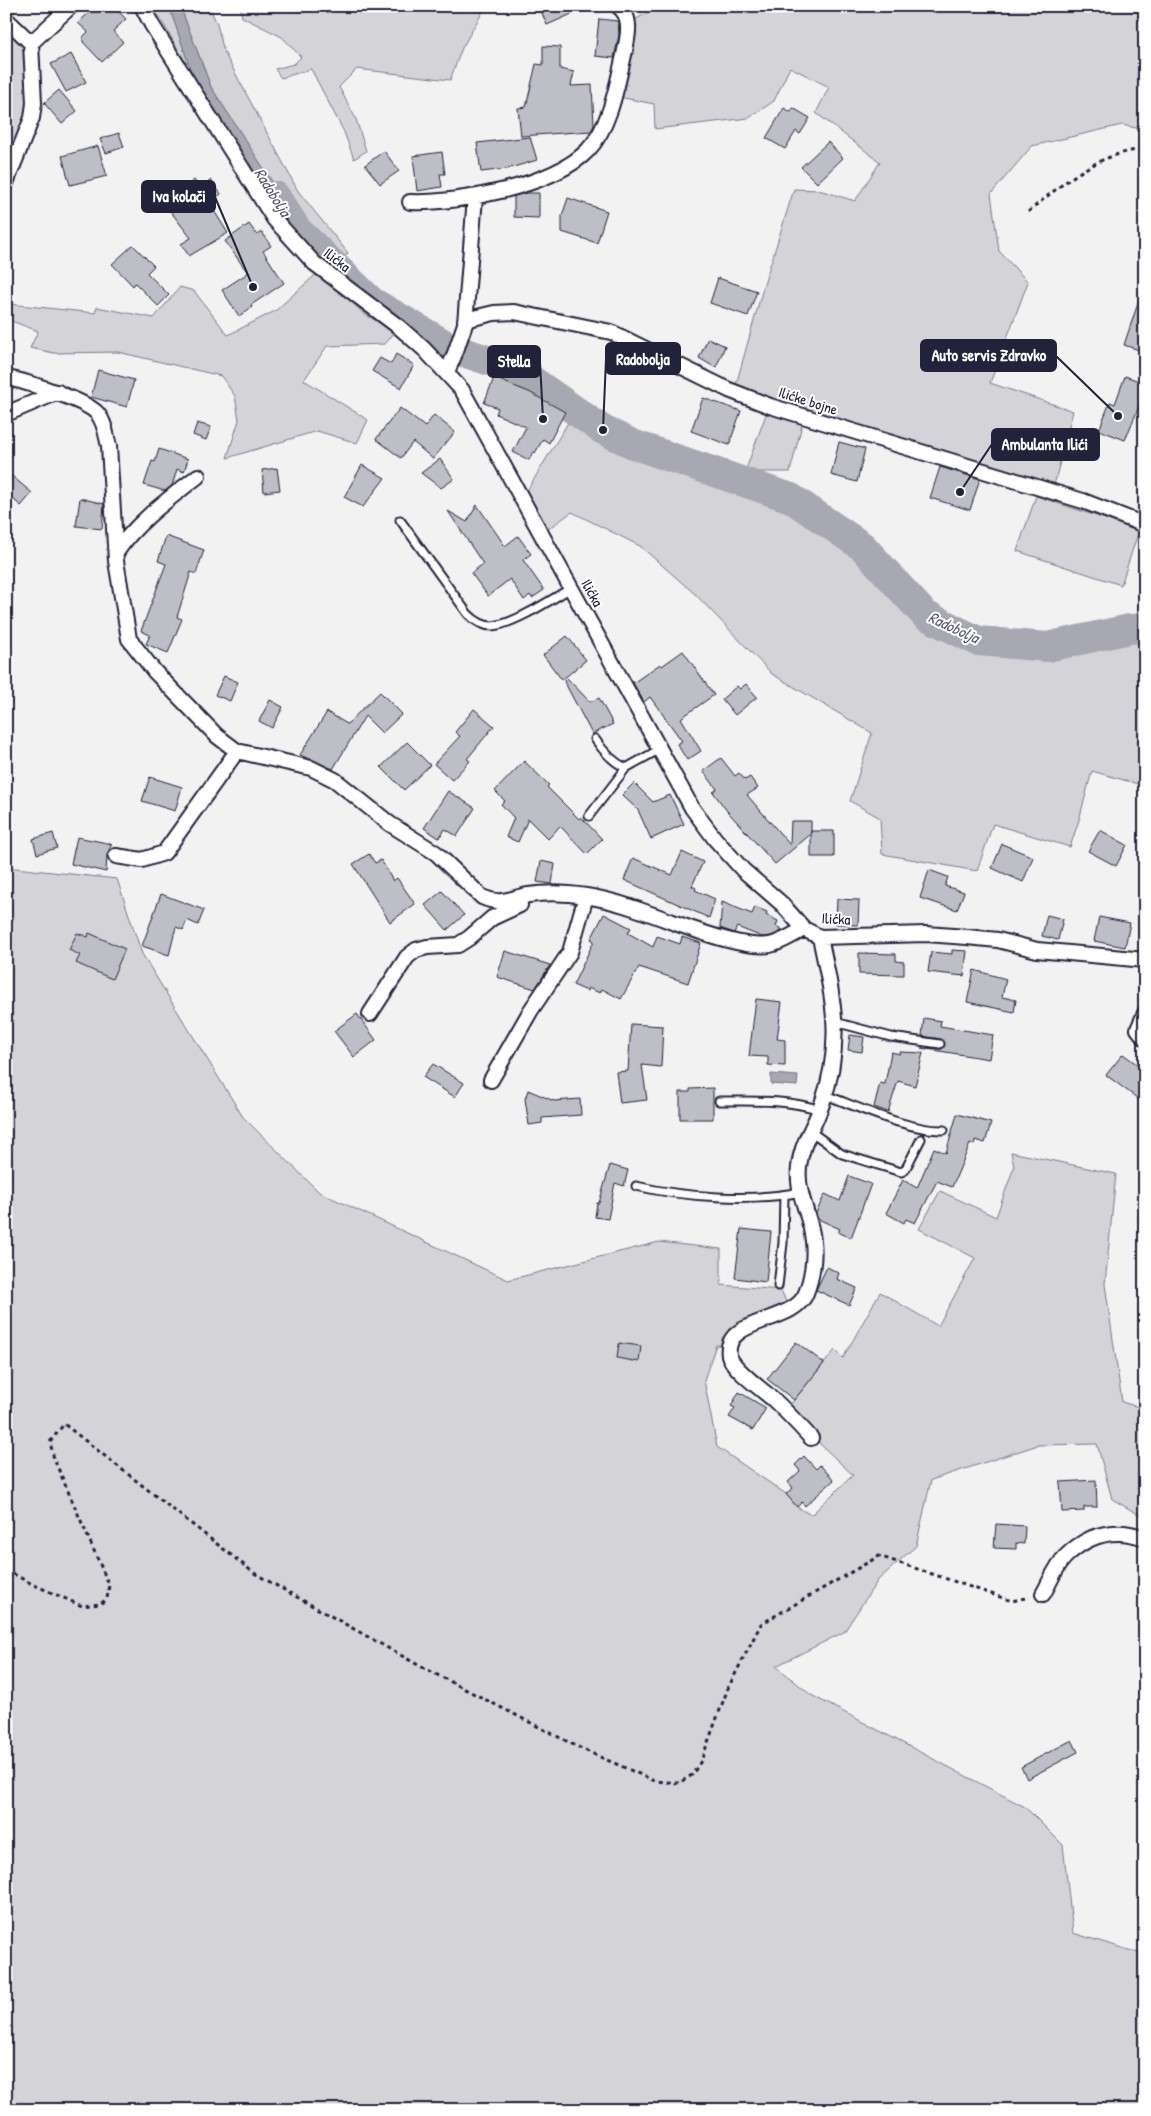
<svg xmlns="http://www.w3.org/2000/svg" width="1151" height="2116" viewBox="0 0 1151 2116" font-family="'Patrick Hand',sans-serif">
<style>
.green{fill:#d3d3d8;stroke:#7a7a8a}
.water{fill:#a8a8b2;stroke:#727282}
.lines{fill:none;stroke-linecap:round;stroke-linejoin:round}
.river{stroke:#a8a8b2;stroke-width:30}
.building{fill:#bebec6;stroke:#22223b}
.service-casing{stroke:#22223b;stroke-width:11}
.minor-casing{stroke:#22223b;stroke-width:18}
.path{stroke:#22223b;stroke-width:3;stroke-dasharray:4 4;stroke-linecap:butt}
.service{stroke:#fff;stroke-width:7}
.minor{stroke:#fff;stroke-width:14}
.labels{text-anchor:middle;stroke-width:4;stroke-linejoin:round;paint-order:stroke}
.street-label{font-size:15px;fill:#22223b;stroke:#fff}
.water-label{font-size:16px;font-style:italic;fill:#58586b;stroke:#fff}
.leader{fill:none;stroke:#22223b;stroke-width:2}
.callout-dot{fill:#22223b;stroke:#fff;stroke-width:2}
.callout{fill:#22223b;stroke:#22223b;stroke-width:2}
.callout-label{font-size:16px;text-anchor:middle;font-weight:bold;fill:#fff}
</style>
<rect width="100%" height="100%" fill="#f2f2f3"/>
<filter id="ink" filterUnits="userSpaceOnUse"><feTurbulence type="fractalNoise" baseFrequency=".02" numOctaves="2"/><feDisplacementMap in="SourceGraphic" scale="10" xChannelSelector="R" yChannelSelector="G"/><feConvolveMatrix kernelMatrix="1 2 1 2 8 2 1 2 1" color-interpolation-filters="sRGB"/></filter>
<g filter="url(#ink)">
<path class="green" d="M153,6H169L188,62L186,63Z
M180,6H209L217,24L224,52L298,191L348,253L343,258L301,226L278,191L211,87Z
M240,6H486L462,48L450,80L357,69L339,87L356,119L366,151L354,159L344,132L311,69L281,78L275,69L294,64L301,57L282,37L242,17Z
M646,6H1145V130L1122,125L1032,146L991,194L999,251L1028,282L990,383L1073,411L1052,493L804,417L790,472H745L769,406L734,392L763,288L794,189L819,190L855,201L880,162L816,113L829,87L790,67L774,101L749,118L655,129L654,104L614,96L628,23L648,13Z
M6,19L23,33L34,103L6,183Z
M322,269L399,327L385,344L327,346L304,380L368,420L357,443L317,431L227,458L239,420L235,396L221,376L118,352L54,353L30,348L38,331L6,319L9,304L95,313L97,307L154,318L180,287L194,291L228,335L275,311Z
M572,416L587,429L623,448L796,507L828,527L850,548L893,587L937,636L959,647L1006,654H1036L1062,650L1103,640L1145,635V786L1092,771L1079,820L1070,847L993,824L977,871L882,854L880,818L850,801L872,733L772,674L695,594L640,546L572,512L541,534L522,499Z
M1036,496L1139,530L1121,585L1017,551Z
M6,867L117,879L142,954L243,1117L319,1192L508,1280L659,1242L721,1249V1285L781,1290L790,1311L751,1325L729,1346L716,1345L704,1380L717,1447L786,1494L797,1507L811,1515L853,1475L785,1411L835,1350L843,1358L880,1292L938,1326L975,1258L919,1229L940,1191L996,1217L1014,1167L1011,1152L1116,1174L1105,1284L1122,1402L1145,1409V1518L1112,1499L1097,1444L1038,1445L931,1480L916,1546L878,1580L844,1632L776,1666L811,1695L1025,1807L1063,1845L1073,1933L1145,1955V2110H6Z"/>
<path class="water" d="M169,6H180L211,87L301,226L295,233L275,206L197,82L190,68Z
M771,1074L798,1076L797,1086L771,1084Z"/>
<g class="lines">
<path class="river" d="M275,196L297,230L372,302L451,348L517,370L603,430L635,445L791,498L863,547L925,615L978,641L1047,647L1130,629L1145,628"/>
</g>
<path class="building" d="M96,6H113L126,19L113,31L123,42L102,62L83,42V37L88,32L78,23Z
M552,6H590L547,25L541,11Z
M599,19L618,21L619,35L614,58L595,56Z
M543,46L560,47V69L574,72L571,86L592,85L594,125L591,131L521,136L518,108L526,107L536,64L543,65Z
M71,54L86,82L66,92L51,64Z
M59,90L77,111L62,124L44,103Z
M784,108L791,112L793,108L810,118L800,134L796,131L785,149L766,138Z
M119,133L124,147L106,153L100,139Z
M530,137L537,160L507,169L481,172L477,143Z
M828,142L843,158L817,183L801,167Z
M98,146L107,176L70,185L62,156Z
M384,151L399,171L380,184L365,165Z
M442,152L445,174H440L442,187L417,191L413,156Z
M194,180L201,188L211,180L221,194L209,203L228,233L189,256L181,244L191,238L164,203Z
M525,193H539V218L514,217V196Z
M568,198L607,211L597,243L562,232V216Z
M249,224L257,235L262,232L271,246L263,251L284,283L251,305L252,307L239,316L222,290L248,273L225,241Z
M133,245L154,266L147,273L169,295L158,306L135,283L133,286L112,264Z
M718,278L757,291L748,316L710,303Z
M1142,291L1145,292V352L1124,345Z
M708,338L725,346L716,368L699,358Z
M396,354L414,365L401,388L372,371L380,358L391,364Z
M98,370L134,380L127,407L91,397Z
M1125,376L1145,383L1138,409L1125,440L1099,430L1110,402L1115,404Z
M494,378L529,392L565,412L549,443L543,439L535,453L533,452L529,460L513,452L526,427L496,414L498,408L484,403Z
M703,398L741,411L729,445L691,431Z
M400,408L425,427L434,415L455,432L433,459L413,442L401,458L376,439Z
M197,423L211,427L206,440L193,435Z
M839,442L865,449L857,482L831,475Z
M159,449L188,459L184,472L177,469L172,486L165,491L144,485L152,461L155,462Z
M440,459L454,479L441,488L421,473Z
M362,465L385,478L363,507L344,497Z
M940,467L980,479L970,510L930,498Z
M277,468L280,490L264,492L262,470Z
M6,471L32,493L21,506L6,493Z
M80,498L104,504L102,529L76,526Z
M477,505L505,546L518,536L531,554L523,560L544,590L532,598L530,595L524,600L510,579L488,596L471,573L483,564L448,511L467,522Z
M166,536L204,550L196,574L191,572L177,617L182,619L168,653L146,644L150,635L141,631L166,564L158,561Z
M567,636L586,660L562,680L543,655Z
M683,651L714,695L681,718L701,751L687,760L677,744L682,741L650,697L644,702L633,683L660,664L662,666Z
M224,676L238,682L230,701L215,695Z
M567,678L590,702L599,698L613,724L592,734L564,681Z
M746,684L757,697L735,715L722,699L737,686L740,689Z
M380,692L402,714L382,733L365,716L333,769L300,755L327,712L347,724Z
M270,700L283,707L272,728L259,721Z
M474,709L494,726L467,759L470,761L452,780L434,764L460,736L455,732Z
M407,742L430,765L404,790L381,767Z
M721,758L735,776L739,773L745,780L750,777L758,788L747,795L790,845L791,821H811V834L775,864L727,811L713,792L717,789L703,771Z
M524,761L549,785L547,787L579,819L581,817L602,839L587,854L560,826L548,839L528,819L518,842L506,837L514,818L501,804L505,801L495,791Z
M150,777L182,787L175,811L142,801Z
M634,783L653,802L670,795L684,824L651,839L638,810L622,795Z
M448,791L475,808L457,836L445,829L439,838L424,828Z
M1100,830L1127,845L1116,866L1088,851Z
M811,831H834V857H811Z
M53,833L57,848L37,854L33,839Z
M77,837L112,844L107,854L106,872L71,864Z
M1002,844L1033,857L1023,882L992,868Z
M682,852L703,862L692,886L696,888L695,890L715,899L709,918L624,880L633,858L672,875Z
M369,854L375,863L381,860L393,881L397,878L415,904L390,922L353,864Z
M541,861L555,864L552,884L537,882Z
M929,870L948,877L945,886L964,892L957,910L920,898Z
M442,891L464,915L447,930L425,905Z
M161,894L204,910L198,925L187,920L183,930L176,927L169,955L142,946Z
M837,899L859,900L858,925L836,924Z
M722,902L752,914L755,907L767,912L766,915L778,921L776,926L783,930L772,936L762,937L737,927L734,933L720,928Z
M604,914L631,928L628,933L653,947L657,936L680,944L682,937L701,943L688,983L639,967L621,999L602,989L600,993L588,988L587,991L573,985L594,941L591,939Z
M1047,915L1063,919L1058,940L1042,936Z
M1099,917L1130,923L1125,947L1094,941Z
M77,933L88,937L89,933L125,949L112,979L76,963L80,955L69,950Z
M952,950L967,951L964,976L928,972L931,952L952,954Z
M505,951L550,965L535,989L497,977Z
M859,953L896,954V961L904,962V975L859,974Z
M974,970L1006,979L1002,997L1016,1000L1014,1012L967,1002Z
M756,999L782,1002L777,1039L785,1040V1066L768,1065V1057L749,1056Z
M357,1014L376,1040L354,1057L334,1031Z
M924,1018L941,1021L940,1026L993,1035L989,1059L921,1048L942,1049L945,1044L941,1039L922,1036Z
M631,1024L663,1026L661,1067L642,1065L647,1100L620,1103L616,1072L628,1071Z
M850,1035L864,1037L862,1052L848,1050Z
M891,1052L900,1054V1052L923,1053L915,1086L898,1081L888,1112L874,1107L880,1083L885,1084Z
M1123,1054L1145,1070V1104L1106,1075Z
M433,1064L464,1083L455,1097L423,1077Z
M713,1088V1119H680V1092H690V1089Z
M528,1090L554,1101L580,1099L581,1115L542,1118V1123L529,1125L525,1099Z
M957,1114L991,1123L985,1143L975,1140L974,1145L970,1144L952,1187L937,1181L915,1223L906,1219L904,1223L886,1213L903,1180L917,1188L934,1148L946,1153Z
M610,1165L628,1170L624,1186L615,1183L608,1219L595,1217L597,1203H599Z
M849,1176L871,1184L851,1238L838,1232L840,1229L818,1219L816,1213L825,1194L840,1201Z
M741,1229L771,1232L766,1282L735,1278Z
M827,1267L839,1273L837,1279L857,1288L849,1305L816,1290Z
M796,1342L824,1363L794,1400L767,1379Z
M619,1343L641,1346L639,1362L617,1358Z
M739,1392L766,1408L753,1430L729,1417L735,1408L731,1406Z
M804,1456L816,1469L820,1465L834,1480L805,1506L802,1502L797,1507L786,1494L793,1488L788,1482L800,1471L795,1465Z
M1096,1480L1097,1507H1084V1511L1062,1512L1060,1482Z
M996,1524L1025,1526L1024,1544L1016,1543V1549L994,1548Z
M1072,1740L1078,1752L1027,1779L1021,1767Z"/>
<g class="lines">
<g class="service-casing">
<path id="service" d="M400,520L468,614C475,621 483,626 492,626C513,625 552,599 571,588
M595,739C603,751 613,762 626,768
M589,816L626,768L660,749
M835,1022L891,1037L940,1044
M825,1095C859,1107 909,1131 944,1130
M719,1101C753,1101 787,1099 820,1110
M810,1131L842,1154L901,1172L905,1170L921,1139
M636,1186C683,1197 752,1202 800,1192
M778,1286L783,1243L784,1195"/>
</g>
<g class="minor-casing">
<path id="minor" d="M142,6L152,25L274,219L314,263L399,327L424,349L462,390L692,808L715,839L743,870L782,904L804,929L820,937L926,934L967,937L998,940L1037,950L1145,960
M6,19L31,43L34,103L32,118L6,183
M31,43L71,6
M410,202C457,204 554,186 588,150C610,127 617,85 624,55C627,40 634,17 618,6
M465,320L494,313L514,312L611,332L729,390L770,406L1083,501L1145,525
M447,372L454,356L465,324L475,197
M6,378C25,381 85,400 97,413C105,422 106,435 109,446L116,561L129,639L155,672L217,736L237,751L311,768L335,780L390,824L436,853L482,897C502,906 509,898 529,895C548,892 567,893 586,896C638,904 685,931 736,942C746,944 759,947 770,945C781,943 794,934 804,929
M6,414L58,392
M116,553C136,522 169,499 198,476
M116,856L142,860L164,853L237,751
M1145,1013L1138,1029L1145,1038
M370,1014L407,957L416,950L427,947L458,945L469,938L492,918L520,905
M491,1080L531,1010L570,952L586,896
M811,1438C799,1425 787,1412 774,1400C763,1390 732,1369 729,1355C723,1317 795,1324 806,1293C812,1278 815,1257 813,1241C811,1216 796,1194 799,1167C801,1143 815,1126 822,1104C844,1041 833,999 820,937
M1043,1594C1050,1582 1056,1566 1065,1557C1088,1534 1115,1527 1145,1538"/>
</g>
<path class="path" d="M1028,212C1065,182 1095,154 1145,149
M6,1570L32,1584L82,1606L100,1604L107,1599L109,1585L54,1459L50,1442L64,1424L254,1573L420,1666L582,1749L655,1781L679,1783L692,1775L701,1761L728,1688L761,1624L879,1556L1012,1601L1029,1597"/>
<use href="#service" class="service"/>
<use href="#minor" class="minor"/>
</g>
</g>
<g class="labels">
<g class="street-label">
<text transform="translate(337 260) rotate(38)" y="5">Ilićka</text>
<text transform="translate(808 401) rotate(18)" y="5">Ilićke bojne</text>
<text transform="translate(592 593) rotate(61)" y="5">Ilićka</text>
<text transform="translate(836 919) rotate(3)" y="5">Ilićka</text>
</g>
<g class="water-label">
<text transform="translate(273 192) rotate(58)" y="6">Radobolja</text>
<text transform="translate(954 627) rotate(25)" y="6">Radobolja</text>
</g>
</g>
<path class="leader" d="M253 287L215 197M1118 416L1056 356M603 430L606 359M543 419L540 362M960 492L992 444"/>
<g class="callout-dot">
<circle cx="253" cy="287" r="5"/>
<circle cx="1118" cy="416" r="5"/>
<circle cx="603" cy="430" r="5"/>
<circle cx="543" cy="419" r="5"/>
<circle cx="960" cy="492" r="5"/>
</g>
<g class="callout">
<rect x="142" y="181" width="73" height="31" rx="5"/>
<rect x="921" y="340" width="135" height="31" rx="5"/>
<rect x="606" y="343" width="74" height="31" rx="5"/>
<rect x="488" y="346" width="52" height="31" rx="5"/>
<rect x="992" y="429" width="107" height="31" rx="5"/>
</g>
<g class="callout-label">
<text x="179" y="202">Iva kolači</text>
<text x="989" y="361">Auto servis Zdravko</text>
<text x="643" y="365">Radobolja</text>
<text x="514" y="367">Stella</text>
<text x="1045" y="450">Ambulanta Ilići</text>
</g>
<rect width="1151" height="2116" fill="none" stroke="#fff" stroke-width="25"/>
<rect x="12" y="12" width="1126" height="2091" fill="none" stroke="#22223b" stroke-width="2" filter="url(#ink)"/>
</svg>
